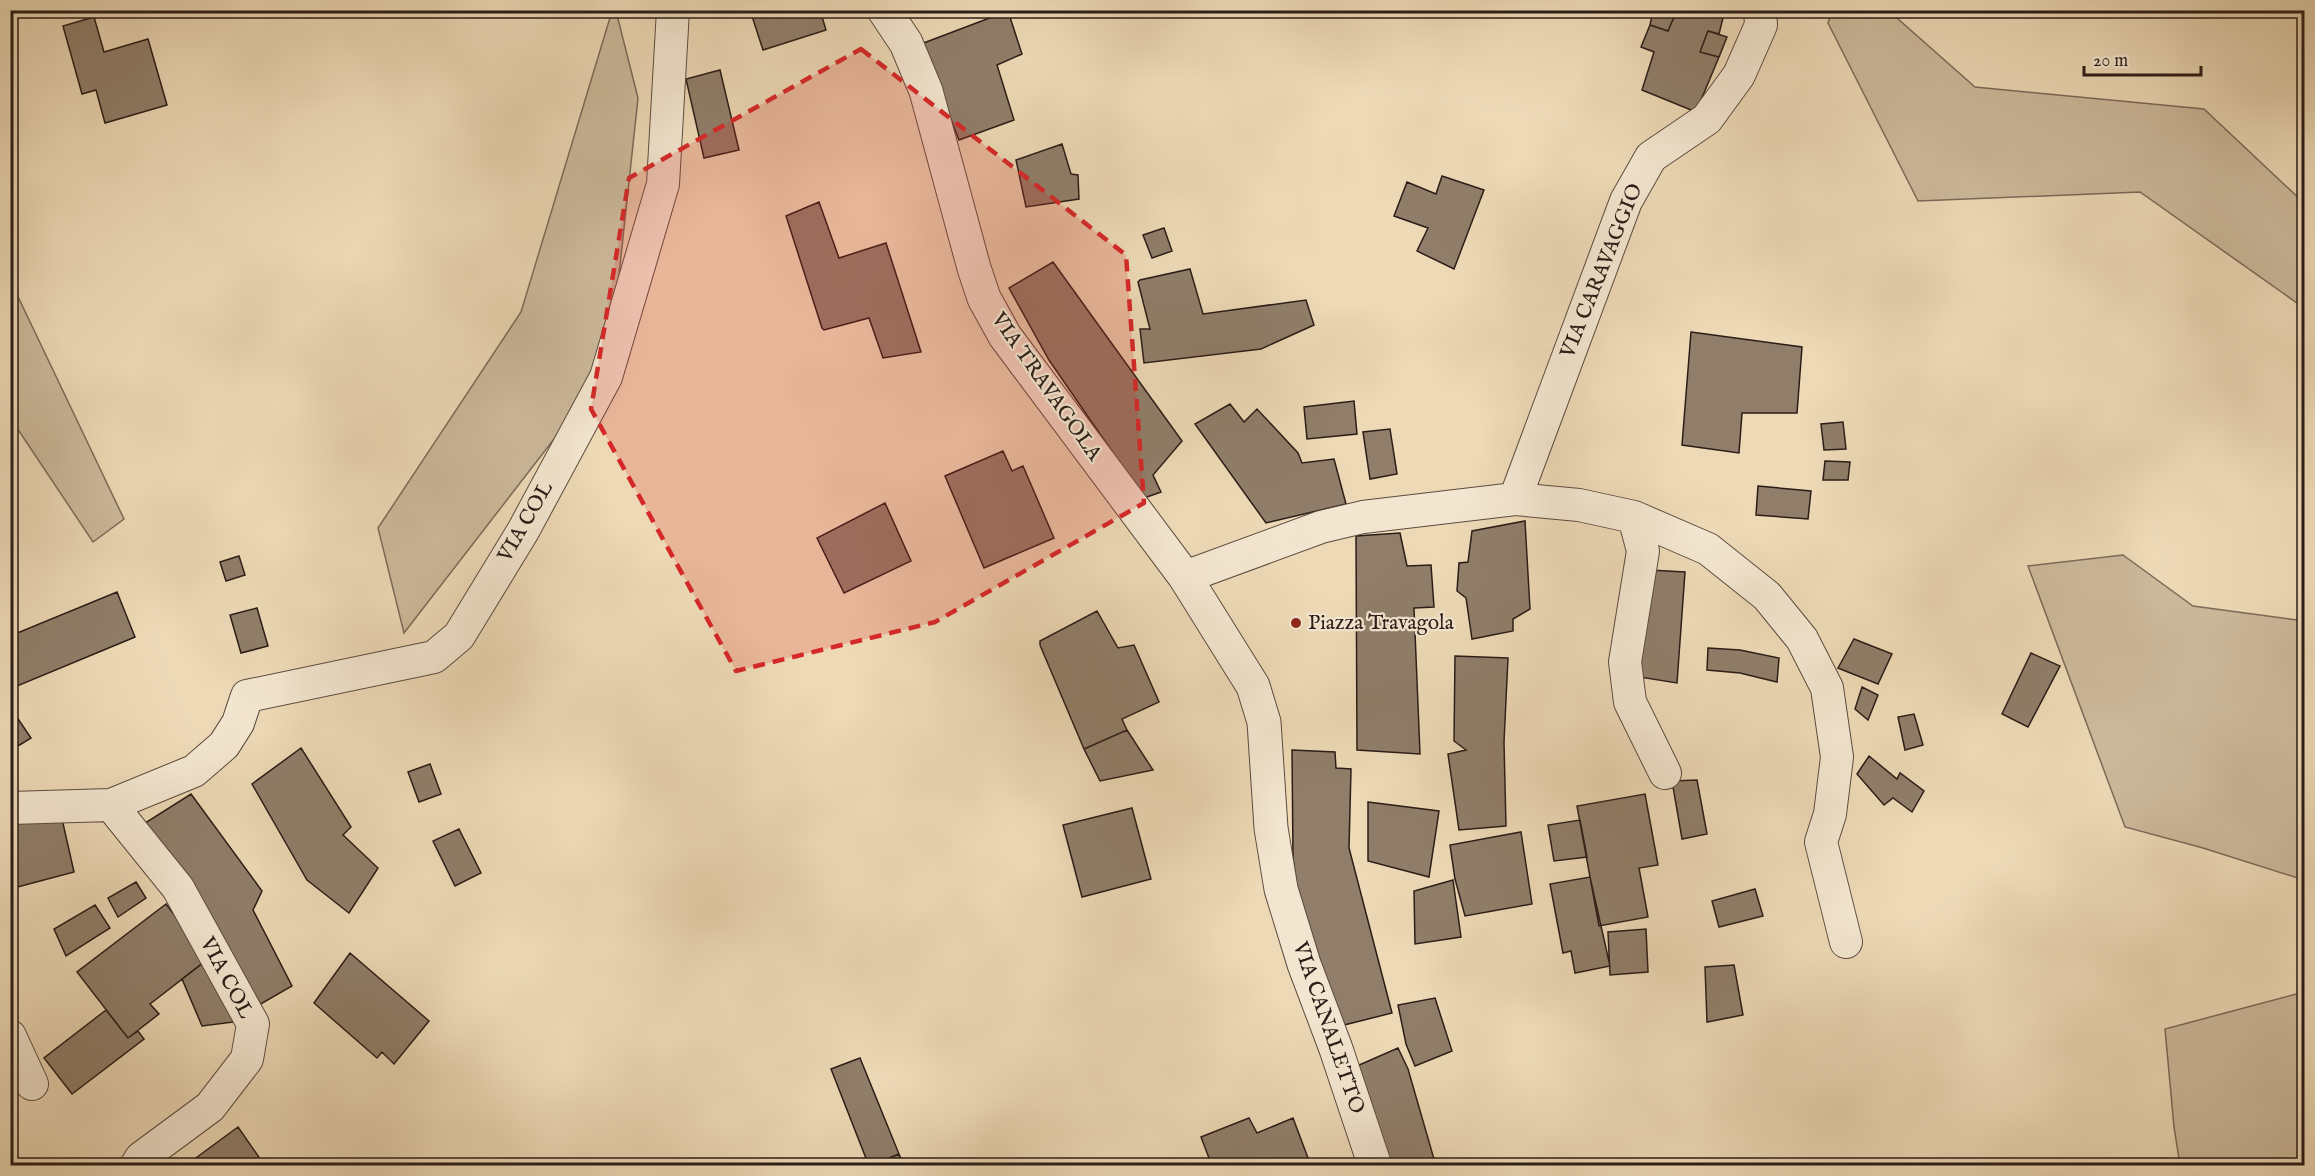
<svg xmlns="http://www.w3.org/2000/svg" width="2315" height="1176" viewBox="0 0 2315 1176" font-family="'IM FELL English',serif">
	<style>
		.green { fill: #ccb99b; stroke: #7c6a59; stroke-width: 1.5 }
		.building { fill: #907e6a; stroke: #2b1c17; stroke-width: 1.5 }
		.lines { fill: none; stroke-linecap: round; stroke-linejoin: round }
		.minor-casing { stroke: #5c4b3f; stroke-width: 34 }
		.tertiary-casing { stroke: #5c4b3f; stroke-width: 35 }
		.minor { stroke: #f3e6d0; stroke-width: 32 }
		.tertiary { stroke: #f3e6d0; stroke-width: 33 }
		.marked { fill: #d62828; fill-opacity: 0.2; stroke: #d62828; stroke-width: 4.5; stroke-dasharray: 12 8; stroke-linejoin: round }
		.poi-dot { fill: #8f2418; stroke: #f3e6d0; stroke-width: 2 }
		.labels { text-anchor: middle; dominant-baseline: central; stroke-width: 4.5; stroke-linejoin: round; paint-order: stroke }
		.street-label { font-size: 21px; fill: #2b1c17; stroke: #f3e6d0 }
		.poi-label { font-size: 21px; fill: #2b1c17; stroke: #f3e6d0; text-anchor: start }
	</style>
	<rect width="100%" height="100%" fill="#edd9b6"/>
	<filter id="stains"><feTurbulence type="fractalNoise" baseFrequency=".00333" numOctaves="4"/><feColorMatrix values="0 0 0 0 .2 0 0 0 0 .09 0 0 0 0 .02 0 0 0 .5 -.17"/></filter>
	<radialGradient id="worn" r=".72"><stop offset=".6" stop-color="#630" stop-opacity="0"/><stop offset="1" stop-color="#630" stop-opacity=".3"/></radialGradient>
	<path class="green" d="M612 11H616L638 98 609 368 404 633 378 528 521 312Z
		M1832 11H1889L1975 87 2204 109 2304 203V308L2140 192 1918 201 1828 23Z
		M11 282 124 519 93 542 11 419Z
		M2123 555 2193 606 2304 621V880L2203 848 2125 827 2028 566Z
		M2304 992V1165H2180L2174 1127 2165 1029Z"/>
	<path class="building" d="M750 10H820L826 30 763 50Z
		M1653 10H1677L1668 31 1650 25Z
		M1677 10H1725L1719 34 1708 31 1700 52 1719 57 1696 112 1642 90 1654 52 1641 47 1650 25 1668 31Z
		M1008 11 1022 54 997 65 1014 120 959 140 921 44Z
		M94 17 104 52 148 39 167 105 105 123 96 90 82 94 63 26Z
		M1708 31 1727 37 1719 57 1700 52Z
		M720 70 739 150 704 158 686 79Z
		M1062 144 1071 174 1078 175 1079 199 1026 207 1016 160Z
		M1442 176 1484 190 1454 269 1417 251 1428 228 1394 216 1407 182 1436 194Z
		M819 202 839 258 886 243 921 352 883 358 869 318 824 330 822 328 786 216Z
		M1164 228 1172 251 1152 258 1143 235Z
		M1053 262 1182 441 1153 475 1161 492 1144 498 1049 360 1009 288Z
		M1190 269 1203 314 1306 300 1314 325 1261 349 1144 363 1140 329H1150L1138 282 1140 280Z
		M1691 332 1802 347 1797 413H1742L1739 453 1682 445Z
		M1354 401 1357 434 1307 439 1304 407Z
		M1230 404 1244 422 1257 409 1298 453 1302 463 1334 459 1346 504 1266 523 1195 424Z
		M1843 422 1846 449 1824 450 1821 424Z
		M1390 429 1397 474 1370 479 1363 432Z
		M1003 451 1012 471 1023 466 1054 538 984 568 945 476Z
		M1825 461 1850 462 1848 480H1823Z
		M1758 486 1811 491 1808 519 1756 515Z
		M885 503 911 561 844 593 817 538Z
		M1525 521 1530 609 1513 619V631L1472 639 1466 598 1457 591 1459 563 1468 562 1472 531Z
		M1400 533 1407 566 1431 565 1434 607 1414 608 1420 754 1357 750 1356 536Z
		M239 556 245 575 226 581 220 562Z
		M1649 570 1685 572 1677 683 1633 676Z
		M117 592 135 637 10 689V636Z
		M257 608 268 646 241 653 230 615Z
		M1097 611 1118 648 1134 645 1159 702 1122 719 1127 730 1084 749 1040 645V641Z
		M1854 639 1892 654 1878 684 1838 668Z
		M1708 648 1740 650 1779 658 1777 682 1740 673 1707 670Z
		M2031 653 2060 666 2028 727 2002 714Z
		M1455 656 1508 658 1504 742 1506 826 1459 830 1448 754 1466 750 1454 741Z
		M1862 687 1878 695 1868 720 1855 709Z
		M10 707 31 738 10 751Z
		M1914 714 1923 745 1905 750 1898 717Z
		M1127 730 1153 770 1100 781 1084 749Z
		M301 748 351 827 343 835 378 868 349 913 307 880 252 784Z
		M1292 750 1335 752 1336 768 1351 769 1349 848 1392 1013 1336 1027 1300 912 1293 858Z
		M1869 756 1897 779 1900 773 1924 791 1912 812 1893 798 1884 805 1857 774Z
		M430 764 441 794 419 802 408 772Z
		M1697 780 1707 834 1682 839 1672 781Z
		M191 794 262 891 253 910 292 986 247 1012 142 825Z
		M1645 794 1658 865 1639 868 1648 917 1599 926 1577 806Z
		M1368 802 1439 811 1429 877 1368 861Z
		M1132 808 1151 879 1082 897 1063 825Z
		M60 810 74 872 10 889V824Z
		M1580 820 1587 857 1554 861 1548 825Z
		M459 829 481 873 455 886 433 841Z
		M1521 832 1532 904 1465 916 1455 879 1450 845Z
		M1590 877 1610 966 1575 973 1571 951 1563 953 1550 884Z
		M1453 880 1461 937 1415 944 1414 891Z
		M136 882 146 898 118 917 108 898Z
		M1755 889 1763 916 1719 927 1712 901Z
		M166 904 208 959 150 1004 159 1014 128 1038 77 972Z
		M95 905 110 928 66 956 54 929Z
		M1646 929 1648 972 1610 975 1608 932Z
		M350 953 429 1021 394 1064 382 1052 377 1058 314 1003Z
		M208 959 234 1022 202 1026 182 979Z
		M1734 965 1743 1015 1707 1022 1705 967Z
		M1435 998 1452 1051 1415 1066 1406 1044 1398 1005Z
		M106 1010 128 1038 138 1031 144 1039 72 1094 44 1058Z
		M1398 1048 1408 1069 1436 1166H1389L1357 1066Z
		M860 1058 899 1154 869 1166 831 1069Z
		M1249 1118 1257 1133 1293 1118 1311 1166H1212L1201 1137Z
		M238 1127 265 1166H185Z
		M10 1145 17 1160 10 1163Z
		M899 1154 904 1166H869Z"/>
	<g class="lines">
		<defs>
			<path id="minor" d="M1515 499 1626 201 1651 157 1707 119 1739 75 1761 25 1760 10
				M1634 517 1708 549 1767 596 1802 639 1827 688 1837 757 1830 814 1821 842 1846 942
				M1185 577 1321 527 1363 517 1515 499 1579 505 1634 517 1643 551 1625 662 1630 702 1665 773
				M111 805 178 888 253 1024 247 1059 210 1107 141 1158 136 1166
				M10 808 111 805 194 771 224 745 238 723 247 696 434 657 459 636 523 531 606 377 663 184 673 10
				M10 1036 32 1084"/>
			<path id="tertiary" d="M884 10 906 43 926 91 974 268 984 298 1005 336 1185 577 1253 686 1264 722 1271 828 1281 889 1304 964 1336 1049 1375 1166"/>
		</defs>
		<use href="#minor" class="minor-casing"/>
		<use href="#tertiary" class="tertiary-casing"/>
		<use href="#minor" class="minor"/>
		<use href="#tertiary" class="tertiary"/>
	</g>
	<path class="marked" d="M861 49 1126 255 1144 503 935 622 736 671 591 409 629 178Z"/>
	<circle class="poi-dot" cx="1296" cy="623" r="6"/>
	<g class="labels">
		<g class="street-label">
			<text transform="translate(1602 271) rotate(-68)">VIA CARAVAGGIO</text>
			<text transform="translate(1046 387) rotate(55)">VIA TRAVAGOLA</text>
			<text transform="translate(526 522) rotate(-60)">VIA COL</text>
			<text transform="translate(226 978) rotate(62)">VIA COL</text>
			<text transform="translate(1328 1028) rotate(71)">VIA CANALETTO</text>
		</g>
		<g class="poi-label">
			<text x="1308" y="623">Piazza Travagola</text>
		</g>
	</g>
	<rect width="2315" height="1176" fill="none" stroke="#edd9b6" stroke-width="36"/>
	<rect x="12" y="12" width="2291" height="1152" fill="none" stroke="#2b1c17" stroke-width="3"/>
	<rect x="18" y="18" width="2279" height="1140" fill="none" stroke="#2b1c17" stroke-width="1.5"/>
	<path d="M2084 66v9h117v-9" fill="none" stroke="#2b1c17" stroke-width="3"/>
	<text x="2093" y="66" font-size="18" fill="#2b1c17" stroke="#f3e6d0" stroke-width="4.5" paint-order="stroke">20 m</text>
	<rect width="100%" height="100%" filter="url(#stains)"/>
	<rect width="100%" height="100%" fill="url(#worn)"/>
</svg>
